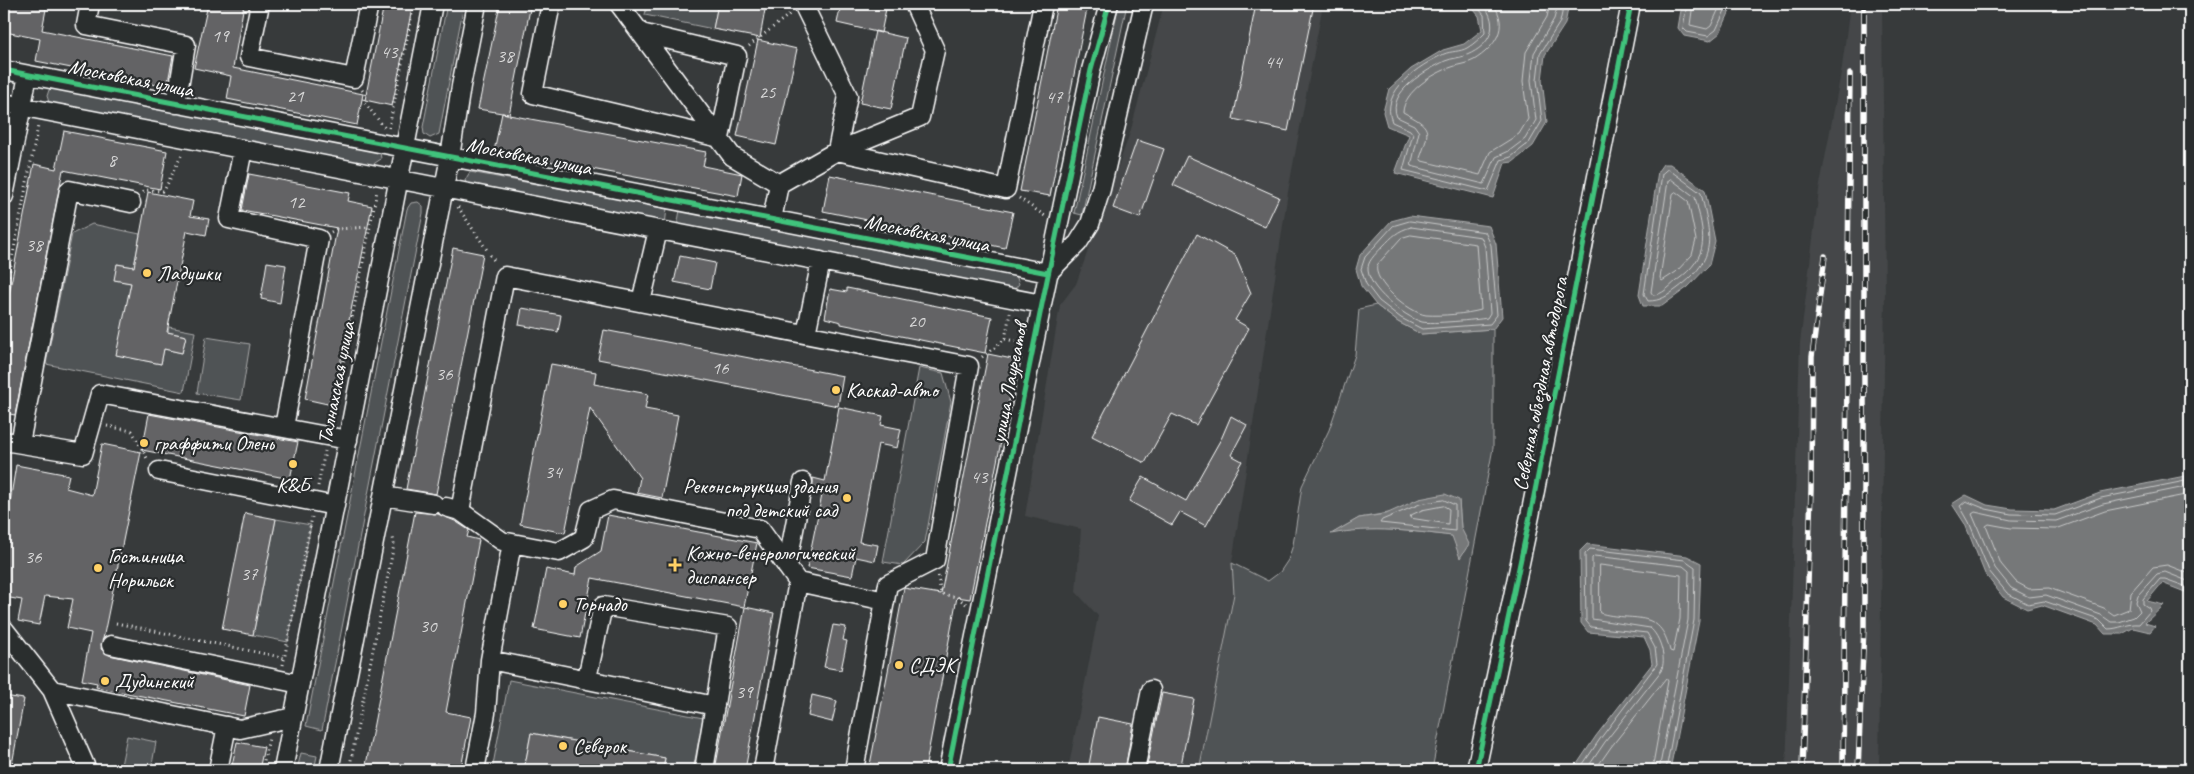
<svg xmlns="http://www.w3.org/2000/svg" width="2194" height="774" viewBox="0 0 2194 774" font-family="Caveat,sans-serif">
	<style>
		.built { fill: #444748 }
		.green { fill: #505354; stroke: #a8a9aa; fill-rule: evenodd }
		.water { fill: #767879; stroke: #adaeaf }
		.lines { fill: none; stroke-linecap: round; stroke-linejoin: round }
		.shore { stroke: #c8c9c9; stroke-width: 1 }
		.building { fill: #636465; stroke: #fff }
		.minor-casing { stroke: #fff; stroke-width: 21 }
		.path { stroke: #fff; stroke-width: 3; stroke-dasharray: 1 4; stroke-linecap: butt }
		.minor { stroke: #2a2d2e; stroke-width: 18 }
		.rail-casing { stroke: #fff; stroke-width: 5.5 }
		.rail { stroke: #2a2d2e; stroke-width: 4; stroke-dasharray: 11; stroke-linecap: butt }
		.cycleway-casing { stroke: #2a2d2e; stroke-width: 8 }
		.cycleway { stroke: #40c37c; stroke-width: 5 }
		.poi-dot { fill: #ffd166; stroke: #2a2d2e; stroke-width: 2 }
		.labels { text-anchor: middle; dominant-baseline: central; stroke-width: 4.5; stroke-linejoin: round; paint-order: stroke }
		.number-label { font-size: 19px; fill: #d8d8d8 }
		.street-label { font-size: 21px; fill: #fff; stroke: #2a2d2e }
		.poi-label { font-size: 21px; fill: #fff; stroke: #2a2d2e; text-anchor: start }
	</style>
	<rect width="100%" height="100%" fill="#373a3b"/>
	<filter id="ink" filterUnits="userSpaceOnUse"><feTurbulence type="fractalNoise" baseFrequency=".02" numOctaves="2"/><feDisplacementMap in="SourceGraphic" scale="10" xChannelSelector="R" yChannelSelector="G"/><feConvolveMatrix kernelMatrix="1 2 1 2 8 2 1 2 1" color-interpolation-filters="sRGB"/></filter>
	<g filter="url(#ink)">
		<path class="built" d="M1164 4H1323L1288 192 1232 563 1234 594 1199 770H1068L1098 616 1076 592 1081 529 1025 516 1060 305 1076 284 1130 133Z
			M1850 4H1882L1885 292 1879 770H1786L1800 343 1819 190 1842 67Z"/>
		<path class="green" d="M447 4H464L439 134 430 138 424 134 423 127Z
			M647 4H718L713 29 645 15Z
			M1119 4H1127L1082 215 1074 213Z
			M55 88 380 152 381 159 372 165 55 105 49 102 47 96 49 90Z
			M470 172 667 208 665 225 467 186 465 180Z
			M418 202 423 206V213L322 730 306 726 407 209 411 203Z
			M680 210 1016 275 1019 284 1014 290 677 227Z
			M92 224 140 234 134 267 117 264 115 280 131 283 117 355 161 364 164 349 182 353 186 336 168 332 169 327 195 332 184 392 46 364 72 234Z
			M1376 305 1398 322 1421 334 1493 329V448L1432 770H1199L1234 594 1232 563 1268 581 1280 572 1288 560 1293 545 1302 486 1329 430 1355 355 1359 309ZM1459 501 1461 528 1452 536C1413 531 1373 526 1333 533L1359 518Z
			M206 337 250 344 241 400 197 393Z
			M919 368 943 373 951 402 925 542 903 565 883 562Z
			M276 519 311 525 288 642 253 635Z
			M509 680 703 718 693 770H663L665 758 531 733 524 770H492Z
			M127 736 156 742 151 770H120Z
			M301 753 317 756 314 770H297Z"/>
		<path class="water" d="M1469 4H1569L1565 24 1545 55 1542 80 1547 122 1533 146 1513 162 1505 163 1493 198 1395 173 1409 135 1387 126 1383 112 1389 89 1411 69 1443 50 1464 44 1482 30 1479 16Z
			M1682 4H1733L1720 33 1710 41 1684 36 1678 28Z
			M1663 164H1670L1705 190 1715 241 1709 265 1688 287 1662 306H1643L1639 295 1658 171Z
			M1410 216 1489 226 1496 244 1502 317 1493 329 1421 334 1398 322 1376 305 1361 286 1356 269 1360 255 1391 221Z
			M2190 475V594L2162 583 2147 601 2164 605 2145 623 2155 626 2150 632 2133 628 2122 634H2105L2097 625 2042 605 2027 609 2003 597 1985 574 1965 524 1952 504 1966 495 1987 505 2012 509 2054 510 2100 493Z
			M1445 494 1459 500 1461 528 1469 544 1460 558 1452 536C1412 531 1372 526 1331 534L1359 518 1386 514 1419 499Z
			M1587 544 1687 556 1701 563 1699 621 1670 770H1573L1596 736 1652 664 1650 650 1644 637 1588 632 1581 623 1580 551Z"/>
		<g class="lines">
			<path class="shore" d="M1475 4 1484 15 1485 33C1480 38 1474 44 1467 48 1460 52 1451 51 1444 54 1420 65 1379 91 1392 122L1410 130 1413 134 1403 170 1488 191 1501 160 1511 157 1529 143 1542 121 1537 80 1540 54 1560 22 1564 4
				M1483 4C1500 25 1491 45 1467 55 1460 58 1452 58 1445 61 1427 70 1386 92 1397 117L1414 125 1419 132 1411 166 1484 184 1496 157 1509 151 1525 139 1536 120 1531 80 1534 53 1554 19 1558 4
				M1493 4C1510 27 1495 47 1474 60 1467 64 1459 64 1452 67 1434 73 1404 91 1403 112 1431 127 1431 128 1420 158L1422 161 1480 175 1490 152 1519 134 1528 119 1523 81 1526 52 1547 17 1550 4
				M1687 4 1683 28 1687 32 1708 36 1716 30 1728 4
				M1693 4 1690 25 1707 29 1711 26 1721 4
				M1668 169 1701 193C1711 237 1718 258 1678 288 1667 296 1661 301 1648 301L1644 294 1662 174Z
				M1671 179 1695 197C1704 235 1712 255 1676 281 1669 287 1662 295 1653 295L1651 292 1668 181Z
				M1676 192 1688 201 1696 240 1692 255 1676 272 1662 281 1660 278 1673 194Z
				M1410 221 1485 232 1491 245 1497 315 1490 324 1422 329 1401 318 1379 301 1366 284 1361 269 1365 257 1393 226Z
				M1411 227 1481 237 1485 247 1490 313 1487 318C1477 320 1431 324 1422 322 1405 317 1366 288 1368 267 1369 259 1378 252 1383 246 1393 236 1397 231 1411 227Z
				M1411 235 1476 244 1481 310C1466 314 1442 316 1426 315 1410 313 1372 282 1377 265L1401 238Z
				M2190 480 2101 498 2055 515 2011 514 1986 509 1966 501 1960 506 1969 522 1989 571 2007 593 2028 604 2044 601 2099 620 2108 629C2119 629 2128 623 2139 624L2150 611 2149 608 2143 604V599L2160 579H2165L2190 588
				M2190 486 2103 504 2056 521 2011 520 1975 512 1972 514 1995 568 2011 588 2029 597 2046 595 2101 615 2111 622H2119L2134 617 2140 611 2136 602 2138 595 2157 574 2165 572 2190 582
				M2190 494 2105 511 2056 529 2011 528 1989 524 1986 526 2001 564 2016 582 2029 589 2049 588 2104 608 2114 615 2129 609 2131 592 2153 567 2167 565 2190 574
				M1444 500 1455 505V531L1380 523 1382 520 1420 504Z
				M1444 506 1449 509 1448 524 1410 518 1411 515 1422 510Z
				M1600 565 1681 575 1680 619 1673 652 1670 651C1660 606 1633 623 1600 613Z
				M1579 770 1600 739 1657 664 1655 648 1647 633 1591 627 1586 621 1585 554 1590 549 1685 560 1695 567 1694 620 1666 770
				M1586 770 1605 742 1661 671C1667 659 1660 636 1650 628L1592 619V558L1594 556 1683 566 1689 571 1688 620 1659 770
				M1595 770 1611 747 1666 678 1668 681 1652 770"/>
		</g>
		<path class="building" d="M10 4H47L42 30 173 56 167 87 36 61 40 39 5 32Z
			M208 4H244L233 68 363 94 357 125 227 99 231 76 194 68Z
			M384 4H413L392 106 365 100Z
			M500 4H531L509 115 706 152 703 166 742 174 738 196 494 151 502 113 508 114 478 109Z
			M718 4H766L760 38 713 29Z
			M841 4H887L881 33 837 23Z
			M1057 4H1088L1050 196 1020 191Z
			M1256 4H1314L1288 131 1233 119Z
			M875 31 906 38 891 109 860 103Z
			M758 40 797 49 776 145 737 136Z
			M64 131 167 151 160 189 63 170 15 415 4 413V320L34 164 56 169Z
			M1137 140 1164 149 1140 218 1113 208Z
			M1187 156 1279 197 1265 227 1173 185Z
			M249 174 350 193 348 201 372 206 332 405 305 399 337 228 242 210Z
			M830 175 1013 212 1005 248 823 211Z
			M148 192 193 201 190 216 209 219 206 235 187 231 167 332 186 336 182 353 164 349 161 364 116 355 131 283 114 280 117 264 134 267Z
			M1197 234 1235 255 1251 293 1235 320 1249 328 1196 425 1172 414 1145 463 1092 436Z
			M453 248 483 254 436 494 406 489Z
			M680 256 715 263 710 289 674 282Z
			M267 262 286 265 280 303 261 299Z
			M847 288 992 317 985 353 841 324V322L825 318 830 289 847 292Z
			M522 308 561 315 558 332 519 325Z
			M604 330 843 376 838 406 598 359Z
			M988 354 1017 360 970 599 957 597 925 770H869L904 588 941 594Z
			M551 364 596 372 594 384 648 394 645 409 678 415 662 498 637 493 640 478 590 408 565 533 520 524Z
			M839 407 883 416 881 425 901 429 897 448 878 444 859 542 878 545 875 561 856 557 852 576 807 568 822 495 812 493 813 478 825 481Z
			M149 414 298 442 290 479 142 450Z
			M1231 416 1247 425 1231 455 1242 461 1206 526 1180 512 1172 525 1129 501 1143 477 1186 501 1222 437Z
			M102 444 141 452 101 649 109 655 250 685 244 716 96 687 97 683 82 680 91 633 67 628 73 599 45 596 39 625 18 621 22 600 4 597V501L10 502 16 465 69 475 66 488 92 495Z
			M415 512 438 514 455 521 469 530 467 537 479 540 446 712 471 717 461 768 436 763 435 770H365Z
			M245 513 276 519 253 635 222 629Z
			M608 515 757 543 744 607 592 578 580 638 534 629 546 569 575 575 576 567 601 551Z
			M745 607 774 613 745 770H715Z
			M833 625 846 627 843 640 847 641 841 670 824 667Z
			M1162 693 1194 699 1180 770H1146Z
			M812 695 837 701 832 722 808 716Z
			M4 696 24 699 11 770H4Z
			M1098 717 1133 724 1125 770H1088Z
			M531 733 665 758 663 770H524Z
			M237 742 264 747 259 770H231Z"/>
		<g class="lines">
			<defs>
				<path id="minor" d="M90 4 86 25 186 45 176 104
					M260 4 249 57 354 78 369 4
					M551 4 533 94 720 138 737 56 641 33
					M619 4 732 156 779 184 772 220
					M4 70 1048 273
					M4 103 1042 304
					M243 149 229 219 319 239 284 427
					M837 151 1006 189 1043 4
					M837 151 920 117 935 50 914 4
					M779 184 837 151 848 96 803 4
					M4 196 28 75
					M1048 273 1078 243 1090 224 1101 189 1144 4
					M641 302 658 230
					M806 334 821 261
					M4 441 83 454 100 394 348 440
					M20 443 69 190 131 203
					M159 471 335 506
					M383 496 434 504
					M446 507 460 511 502 541 559 552 584 538 591 510 613 500 760 529 798 582 885 601
					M460 511 505 276 969 366 935 560 888 584 854 770
					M787 567 803 482
					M4 629 52 690 87 770
					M111 645 300 684
					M490 660 715 706
					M587 678 603 606 728 627 704 770
					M52 690 240 729 293 717
					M218 770 227 726
					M283 770 433 4
					M329 770 450 157 461 86 477 4
					M475 770 486 713 490 660 512 543
					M763 770 798 582
					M948 770 1042 304 1091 70 1109 4
					M1135 770 1151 690
					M1476 770 1530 516 1631 4"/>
			</defs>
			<use href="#minor" class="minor-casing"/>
			<path class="path" d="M749 46 791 13
				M362 90 365 94 363 101 385 128
				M389 128 414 4
				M143 192 145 190 164 191 182 154
				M1019 198 1045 216
				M458 207 487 250
				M331 232 337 229 370 227
				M490 255 496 263
				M4 300 38 126
				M1005 339 1019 342
				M982 357 1005 339 1010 313
				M332 420 377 191
				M107 426 132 431 148 460
				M318 486 325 451
				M938 576 941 594 957 597 966 604
				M116 623 285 658
				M283 665 312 517
				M262 770 269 738
				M349 770 394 545 393 537"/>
			<use href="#minor" class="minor"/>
			<defs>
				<path id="rail" d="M1802 770 1811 490 1812 357 1825 256
					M1843 770 1850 74
					M1858 770 1864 626V4"/>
			</defs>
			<use href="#rail" class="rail-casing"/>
			<use href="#rail" class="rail"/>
			<defs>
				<path id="cycleway" d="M4 70 1048 273
					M948 770 1042 304 1091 70 1109 4
					M1476 770 1530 516 1631 4"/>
			</defs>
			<use href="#cycleway" class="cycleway-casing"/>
			<use href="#cycleway" class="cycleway"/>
		</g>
	</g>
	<g class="poi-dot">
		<circle cx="147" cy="273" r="5"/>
		<circle cx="836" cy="390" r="5"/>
		<circle cx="144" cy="443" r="5"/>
		<circle cx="293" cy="464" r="5"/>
		<circle cx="847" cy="498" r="5"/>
		<path d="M672.5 557.5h5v5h5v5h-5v5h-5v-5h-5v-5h5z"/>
		<circle cx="98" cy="568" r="5"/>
		<circle cx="563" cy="604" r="5"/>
		<circle cx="899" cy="665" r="5"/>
		<circle cx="105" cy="681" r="5"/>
		<circle cx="563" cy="746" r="5"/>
	</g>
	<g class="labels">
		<g class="number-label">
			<text x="220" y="36">19</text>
			<text x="389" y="52">43</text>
			<text x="505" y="56">38</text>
			<text x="1273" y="62">44</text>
			<text x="767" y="92">25</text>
			<text x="295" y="96">21</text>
			<text x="1054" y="97">47</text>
			<text x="112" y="160">8</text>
			<text x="296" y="202">12</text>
			<text x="34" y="245">38</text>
			<text x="916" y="321">20</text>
			<text x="720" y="368">16</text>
			<text x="444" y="374">36</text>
			<text x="553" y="472">34</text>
			<text x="979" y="477">43</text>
			<text x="33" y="557">36</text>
			<text x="249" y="574">37</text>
			<text x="428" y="626">30</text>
			<text x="744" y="692">39</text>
		</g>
		<g class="street-label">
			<text transform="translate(131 78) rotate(11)">Московская улица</text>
			<text transform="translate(529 156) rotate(11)">Московская улица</text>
			<text transform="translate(927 233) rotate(11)">Московская улица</text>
			<text transform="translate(336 383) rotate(-79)">Талнахская улица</text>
			<text transform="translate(1009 383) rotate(-79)">улица Лауреатов</text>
			<text transform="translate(1540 384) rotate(-79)">Северная объездная автодорога</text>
		</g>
		<g class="poi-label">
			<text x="157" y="273">Ладушки</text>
			<text x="846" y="390">Каскад-авто</text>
			<text x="154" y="443">граффити Олень</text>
			<text x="293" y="485" text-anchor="middle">К&amp;Б</text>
			<text x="837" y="486" text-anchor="end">Реконструкция здания<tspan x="837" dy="24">под детский сад</tspan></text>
			<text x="686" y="553">Кожно-венерологический<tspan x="686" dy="24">диспансер</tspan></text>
			<text x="108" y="556">Гостиница<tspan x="108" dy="24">Норильск</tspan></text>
			<text x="573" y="604">Торнадо</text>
			<text x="909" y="665">СДЭК</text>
			<text x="115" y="681">Дудинский</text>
			<text x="573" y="746">Северок</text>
		</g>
	</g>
	<rect width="2194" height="774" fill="none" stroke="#2a2d2e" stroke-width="20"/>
	<rect x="10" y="10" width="2174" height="754" fill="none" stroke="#fff" stroke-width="2" filter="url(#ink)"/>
</svg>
